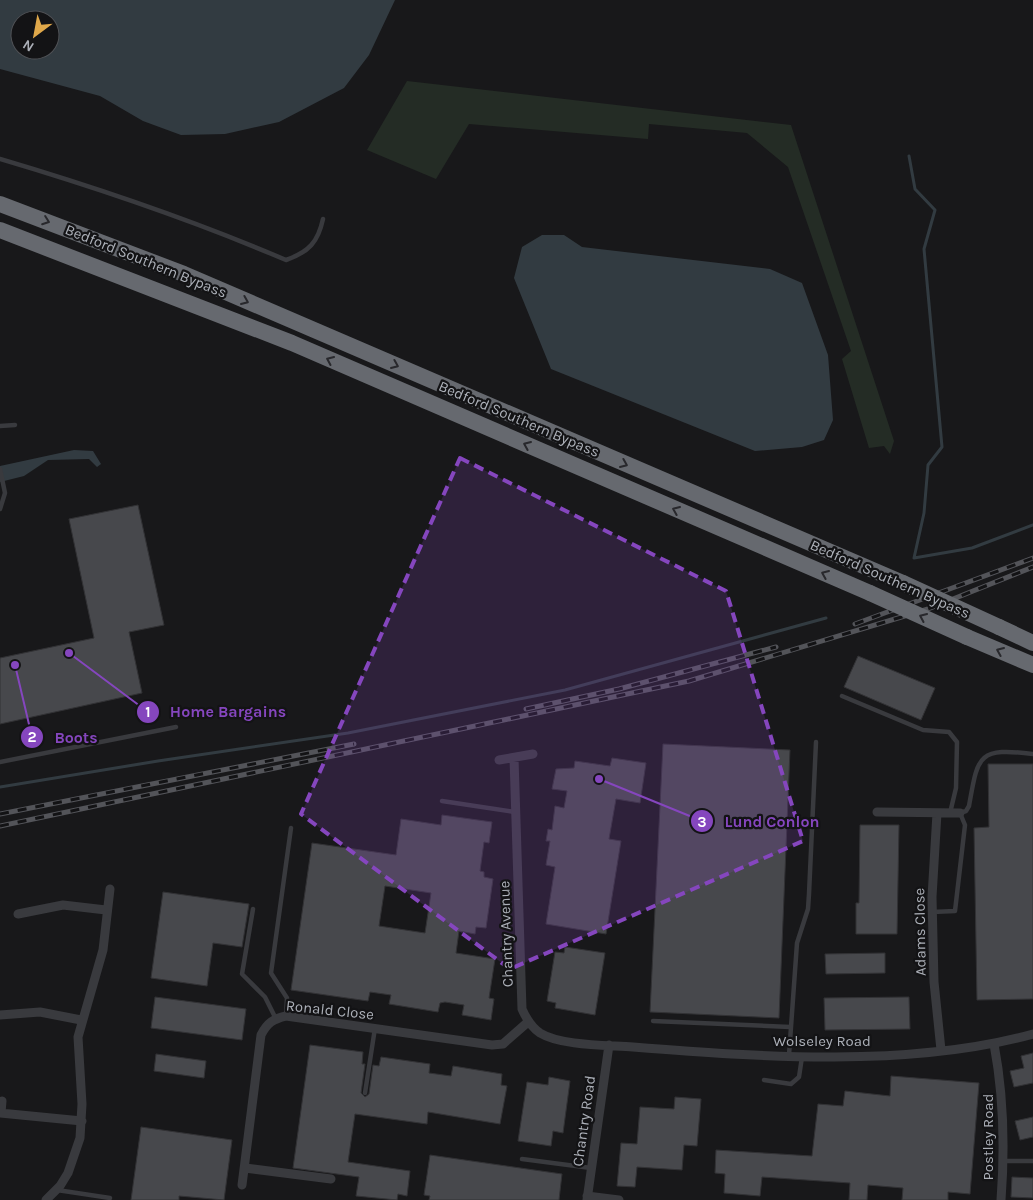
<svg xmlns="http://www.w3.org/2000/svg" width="1033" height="1200" viewBox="0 0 1033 1200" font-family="Karla,sans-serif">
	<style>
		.green { fill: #242c25 }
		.water { fill: #323b41; fill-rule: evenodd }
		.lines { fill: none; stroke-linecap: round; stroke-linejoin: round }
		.stream { stroke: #323b41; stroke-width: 3 }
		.building { fill: #47484c; stroke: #323235; fill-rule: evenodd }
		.lane { stroke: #393a3e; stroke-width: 4.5 }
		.street { stroke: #393a3e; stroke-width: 9 }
		.highway { stroke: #66696f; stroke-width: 16 }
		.rail-casing { stroke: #535459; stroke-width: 5 }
		.rail { stroke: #131315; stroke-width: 3; stroke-dasharray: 9; stroke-linecap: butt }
		.highway-bridge { stroke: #66696f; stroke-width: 16 }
		.oneway { stroke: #28282c }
		.marked { fill: #8546be; fill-opacity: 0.2; stroke: #8546be; stroke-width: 4; stroke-dasharray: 10 6; stroke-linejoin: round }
		.labels { text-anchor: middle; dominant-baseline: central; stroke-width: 4.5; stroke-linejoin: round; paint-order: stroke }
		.street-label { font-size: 15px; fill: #acb0b8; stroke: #131315 }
		.leader { fill: none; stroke: #8546be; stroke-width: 2 }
		.callout-dot { fill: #8546be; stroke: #131315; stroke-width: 2 }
		.mark-label { font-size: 15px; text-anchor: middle; font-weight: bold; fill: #fff }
		.callout-label { font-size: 16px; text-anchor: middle; font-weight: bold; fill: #8546be; stroke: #131315; stroke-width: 4.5; stroke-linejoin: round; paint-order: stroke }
	</style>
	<rect width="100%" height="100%" fill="#18181a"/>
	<path class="green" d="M407 81 791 125 894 441 890 454 884 446 869 448 842 359 851 351 788 167 747 133 649 124 648 139 469 124 436 179 367 150Z"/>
	<path class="water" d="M0 0H395L369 55 344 88 279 122 225 134 181 135 143 121 100 96 0 69ZM20 20H50V50H20Z
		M542 235H564L582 247 770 269 802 283 828 355 833 420 824 440 802 447 755 451 551 369 514 278 522 247Z
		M74 450 93 451 101 464 97 467 89 459 48 460 24 476 0 482V466Z"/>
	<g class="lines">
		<path class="stream" d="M909 156 915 189 935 210 924 249 942 447 928 465 924 513 914 558 972 548 1033 525
			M0 787 158 761 348 733 565 690 826 618"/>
	</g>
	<path class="building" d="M138 505 164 625 129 632 142 693 0 724V658L94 638 69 519Z
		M858 656 935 688 921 720 844 687Z
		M663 744 790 750 779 1018 650 1012Z
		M612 758 646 763 640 803 616 799 609 839 621 841 606 934 546 924 555 867 546 865 550 841H546L548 829 552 830 555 806 564 808 567 791 552 789 556 769 574 768 575 761 610 766Z
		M988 764H1033V999L977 1000 974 828 989 827Z
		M442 815 492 822 489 843 484 842 480 871 484 872V877L493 879 486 928 476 927 475 934 459 931 456 953 495 959 489 998 494 999 491 1020 462 1015 464 1005 445 1002 440 1003 438 1012 389 1004 391 995 370 992 368 1001 291 990 312 843 396 855 401 819 441 825ZM385 886 431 893 425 933 379 926Z
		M860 825H899L897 934H856V903H859Z
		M163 892 249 904 242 947 213 943 207 986 151 978Z
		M565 947 605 953 595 1015 555 1008 556 1003 547 1001 555 952 564 953Z
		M885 953V973L826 974 825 954Z
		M155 997 246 1009 242 1040 151 1028Z
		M909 997 910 1029 825 1030 824 998Z
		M310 1045 363 1052 362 1064H365L361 1093 365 1097 369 1094 373 1065 379 1066 381 1057 430 1064 429 1073 451 1076 453 1066 502 1074 501 1085 507 1086 500 1124 428 1112 427 1124 355 1114 348 1162 410 1171 407 1196 398 1194 397 1200 356 1196 359 1177 293 1168Z
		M1033 1053V1083L1014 1087 1010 1071 1024 1068 1021 1056Z
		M156 1054 206 1061 204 1078 154 1071Z
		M891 1076 979 1083 970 1194 948 1192V1200H902L903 1188 868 1185 867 1200H849L850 1183 762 1177 760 1196 724 1193 725 1174 715 1173 716 1150 812 1156 818 1104 843 1106 845 1091 890 1096Z
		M549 1077 570 1081 563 1133 553 1131 551 1146 518 1141 527 1082 548 1085Z
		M675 1097 701 1099 697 1146 684 1145 682 1170 637 1167 635 1187 617 1186 621 1143 637 1144 640 1107 674 1109Z
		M1033 1117V1137L1020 1140 1015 1121Z
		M141 1127 232 1140 224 1200 179 1196V1200H131Z
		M430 1155 562 1174 559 1200H429L430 1196 424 1195Z
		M1012 1177 1033 1178V1198L1011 1197Z"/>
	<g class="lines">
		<path class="lane" d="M0 159C98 188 192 220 286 260 309 252 318 242 323 219
			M0 426 15 425
			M0 469 5 493 0 509
			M842 696 923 730 949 732 957 742 956 788 950 813
			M0 762 176 727
			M442 801 515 812
			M253 909 242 974 265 997 276 1019
			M932 912 955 911 965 825 960 813 966 811 969 806C978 756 977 747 1033 754
			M286 1016 287 998 271 973 291 828
			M653 1021 790 1027
			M789 1055 797 943 808 909 809 894 816 742
			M764 1080 791 1084 799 1077 802 1057
			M365 1093 375 1028
			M522 1159 591 1168
			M1003 1161H1033
			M57 1190 110 1198"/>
		<path class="street" d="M514 758 522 1009C526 1018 531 1027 540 1033 561 1046 608 1045 633 1047 760 1057 910 1068 1033 1034
			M499 760 533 754
			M877 812 960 813
			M937 813 932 897 934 982 941 1050
			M18 914 63 905 106 910
			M0 1015 40 1012 81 1020
			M994 1044C1004 1097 1005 1147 1001 1200
			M0 1113 82 1121
			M1 1113 2 1101
			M245 1168 331 1179
			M242 1185 261 1035C267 1023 273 1019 286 1016L492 1045 503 1044 528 1022
			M587 1196 619 1200
			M46 1200 60 1186 68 1173 80 1138 82 1104 78 1037 103 950 110 889
			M587 1200 609 1045"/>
		<path class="highway" d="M0 204 184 274 903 583
			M0 230 292 343 870 593
			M999 627 1033 643
			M967 637 1033 665"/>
		<defs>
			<path id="rail" d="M855 624 1033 558
				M526 709 619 689 776 647
				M0 814 354 744
				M0 826 689 681 928 609 1033 567"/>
		</defs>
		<use href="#rail" class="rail-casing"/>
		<use href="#rail" class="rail"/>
		<path class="highway-bridge" d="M903 583 999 627
			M870 593 967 637"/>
	</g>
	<defs><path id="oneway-chevron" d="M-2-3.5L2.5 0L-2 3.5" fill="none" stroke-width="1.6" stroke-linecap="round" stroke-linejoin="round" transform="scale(1.25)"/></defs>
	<g class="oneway">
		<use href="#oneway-chevron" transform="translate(46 221) rotate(20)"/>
		<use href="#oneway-chevron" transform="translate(245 301) rotate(23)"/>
		<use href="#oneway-chevron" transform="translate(330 360) rotate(-156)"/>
		<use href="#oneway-chevron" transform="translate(395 365) rotate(23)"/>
		<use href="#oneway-chevron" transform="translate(527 445) rotate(-157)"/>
		<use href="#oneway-chevron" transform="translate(624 464) rotate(23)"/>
		<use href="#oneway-chevron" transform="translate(676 510) rotate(-157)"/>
		<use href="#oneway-chevron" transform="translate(825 574) rotate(-157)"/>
		<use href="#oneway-chevron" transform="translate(923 617) rotate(-156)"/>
		<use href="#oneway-chevron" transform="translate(1000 651) rotate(-157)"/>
	</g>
	<path class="marked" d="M460 458 726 591 803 841 510 969 301 814Z"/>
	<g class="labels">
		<g class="street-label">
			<text transform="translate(146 261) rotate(22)">Bedford Southern Bypass</text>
			<text transform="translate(519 419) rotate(23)">Bedford Southern Bypass</text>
			<text transform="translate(890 579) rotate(24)">Bedford Southern Bypass</text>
			<text transform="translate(920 932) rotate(-91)">Adams Close</text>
			<text transform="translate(506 934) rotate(-92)">Chantry Avenue</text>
			<text transform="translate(330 1010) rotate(6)">Ronald Close</text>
			<text x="822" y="1041">Wolseley Road</text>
			<text transform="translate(584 1121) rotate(-82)">Chantry Road</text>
			<text transform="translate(988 1137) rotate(-90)">Postley Road</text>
		</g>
	</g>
	<path class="leader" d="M69 653L148 712M15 665L32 737M599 779L702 821"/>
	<g class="callout-dot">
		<circle cx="69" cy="653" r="5"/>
		<circle cx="15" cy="665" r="5"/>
		<circle cx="599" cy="779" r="5"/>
		<circle cx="148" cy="712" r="12"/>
		<circle cx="32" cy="737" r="12"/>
		<circle cx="702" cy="821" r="12"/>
	</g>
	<g class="mark-label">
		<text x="148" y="717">1</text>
		<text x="32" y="742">2</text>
		<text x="702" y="827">3</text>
	</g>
	<g class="callout-label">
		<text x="228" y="717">Home Bargains</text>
		<text x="76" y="743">Boots</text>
		<text x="772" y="827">Lund Conlon</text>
	</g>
	<g transform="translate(35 35) rotate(212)"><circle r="24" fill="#131315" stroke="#505256"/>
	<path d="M0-4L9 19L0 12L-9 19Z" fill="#e0a84a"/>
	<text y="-8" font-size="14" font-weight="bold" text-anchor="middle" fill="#acb0b8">N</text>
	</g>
</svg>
